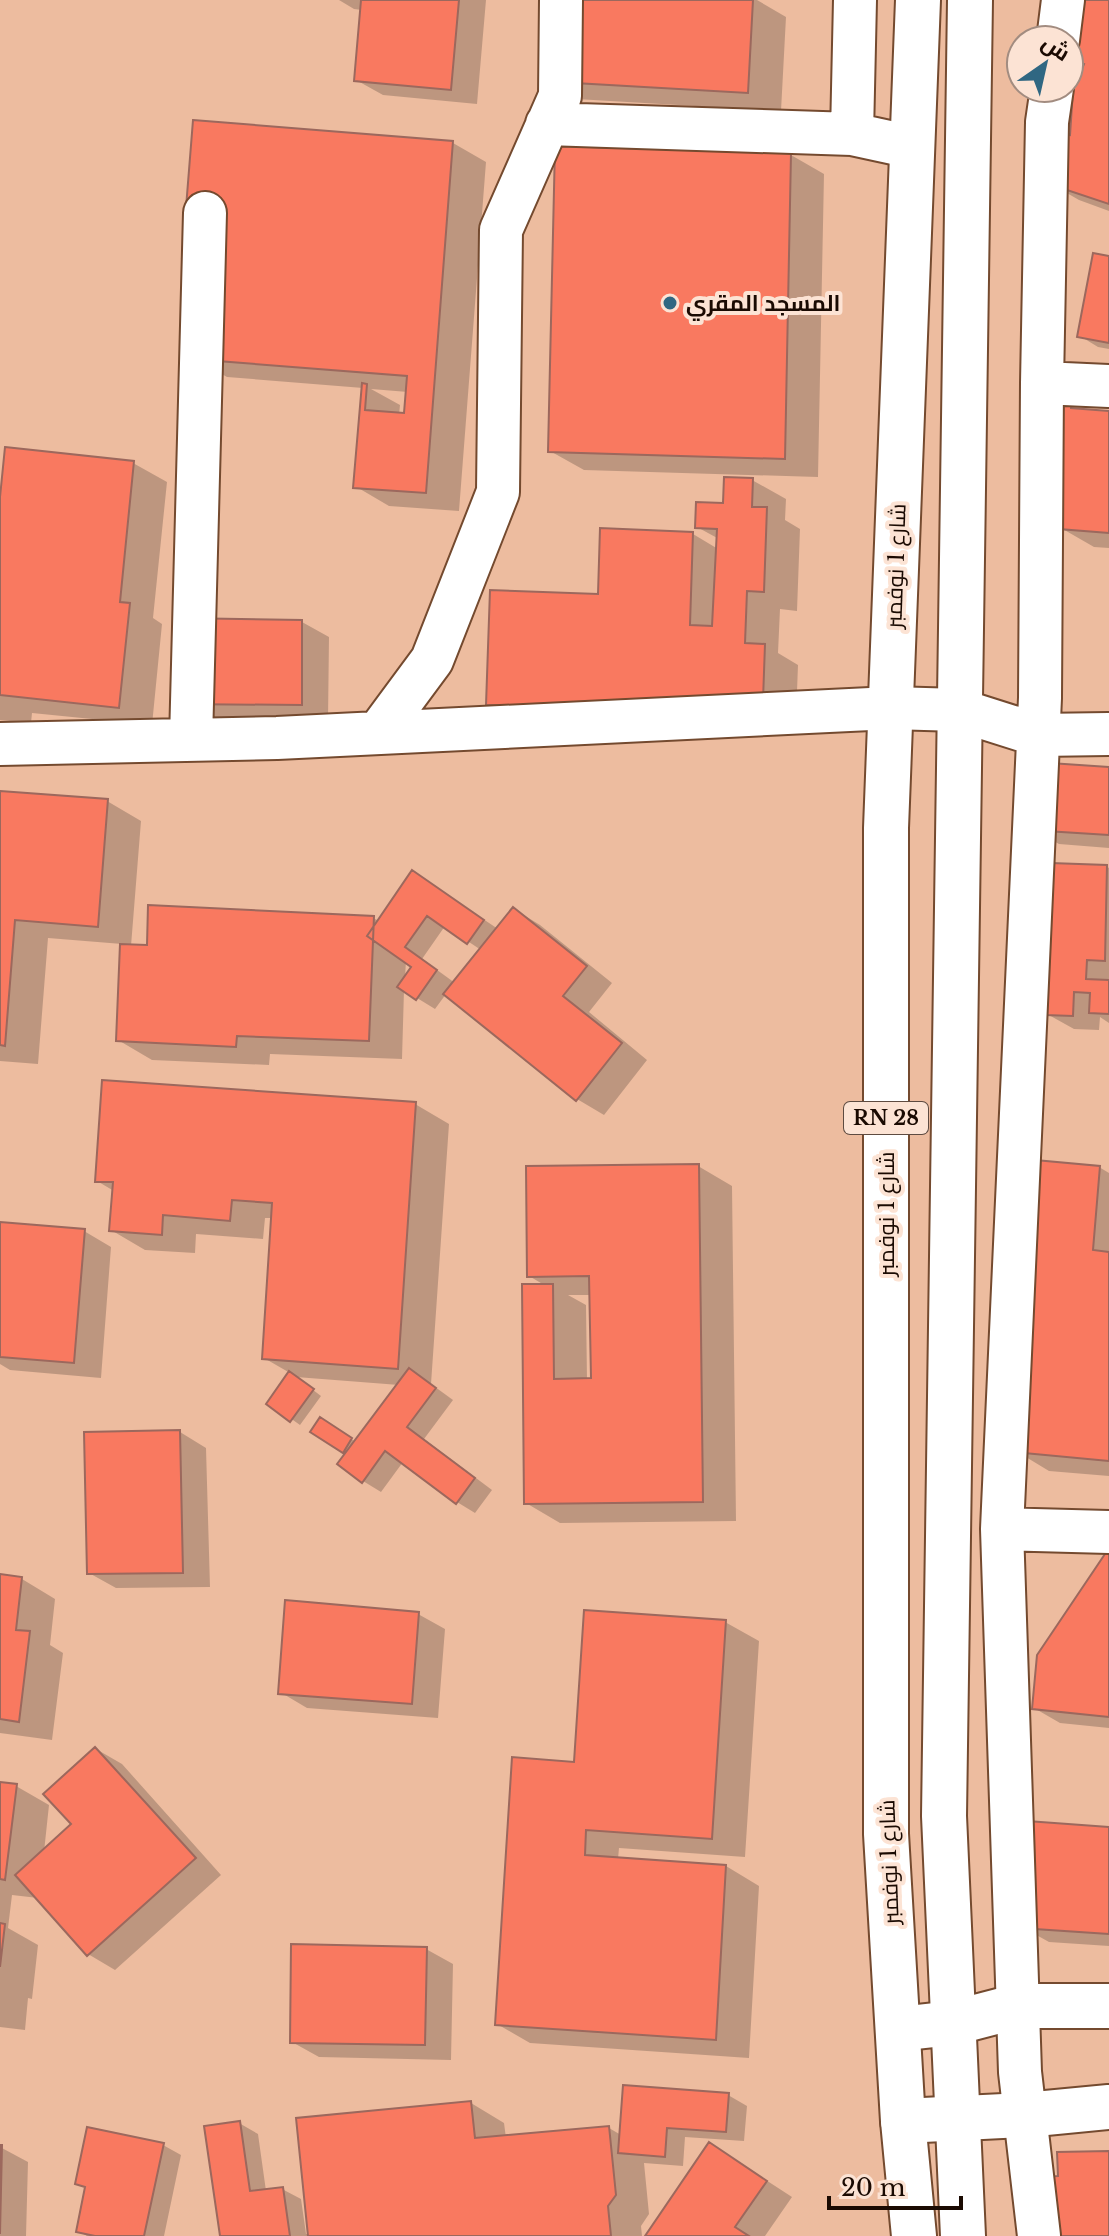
<svg xmlns="http://www.w3.org/2000/svg" width="1109" height="2236" viewBox="0 0 1109 2236" font-family="'Libre Baskerville',Cairo,serif">
	<style>
		.shadow { fill: #0003; fill-rule: evenodd }
		.building { fill: #f97960; stroke: #9c685d; stroke-width: 2 }
		.lines { fill: none; stroke-linecap: round; stroke-linejoin: round }
		.minor-casing { stroke: #744a2f; stroke-width: 46 }
		.tertiary-casing { stroke: #744a2f; stroke-width: 48 }
		.primary-casing { stroke: #744a2f; stroke-width: 48 }
		.minor { stroke: #fff; stroke-width: 42 }
		.tertiary { stroke: #fff; stroke-width: 44 }
		.primary { stroke: #fff; stroke-width: 44 }
		.poi-dot { fill: #306782; stroke: #fce3d4; stroke-width: 3 }
		.labels { text-anchor: middle; dominant-baseline: central; stroke-width: 8; stroke-linejoin: round; paint-order: stroke }
		.shield { fill: #fce3d4; stroke: #5e4b41; stroke-width: 2 }
		.shield-label { font-size: 20px; font-weight: bold; fill: #1a0a02 }
		.poi-label { font-size: 22px; font-weight: bold; fill: #1a0a02; stroke: #fce3d4; text-anchor: start }
		.street-label { font-size: 22px; fill: #1a0a02; stroke: #fce3d4 }
	</style>
	<rect width="100%" height="100%" fill="#edbc9f"/>
	<path class="shadow" d="M339 0H486L477 104 383 95 356 80 362 10 354 9Z
		M547 0H757L786 17 781 111 576 99Z
		M1109 0V211L1079 200 1046 181 1072 137 1084 68 1069 60V40Z
		M453 143 486 162 459 511 389 506 355 486 363 388 227 377 194 358ZM371 389 408 392 406 416 399 415 400 405Z
		M791 155 824 174 818 477 584 470 550 451Z
		M1109 258V349L1098 347 1080 336Z
		M1071 406 1078 410 1109 413V548L1094 547 1061 528 1031 475Z
		M133 463 167 482 153 618 162 624 152 725 32 713 31 723 0 720V518Z
		M752 480 786 499 785 520 800 529 797 611 780 609 778 653 798 665 796 718 522 724 488 704 600 596 693 534 718 549 719 539 697 527 725 505Z
		M302 622 329 637 328 720 207 718 180 703Z
		M1109 769V848L1059 844 1032 829Z
		M0 793 107 801 141 821 131 946 149 947 373 918 379 921 413 872 498 929 514 909 540 925 612 983 589 1012 647 1060 604 1115 577 1099 446 994 435 1009 404 990 402 1059 270 1054 269 1065 152 1060 118 1040 122 944 48 938 38 1064 0 1061ZM445 926 481 950 455 983 422 959ZM406 960 414 966 405 979Z
		M1106 866 1109 868V1023L1100 1017 1099 1030 1074 1029 1047 1014Z
		M415 1104 449 1124 431 1384 453 1400 424 1439 492 1490 475 1513 457 1502 403 1462 381 1492 363 1481 347 1453 313 1431 320 1420 356 1442 399 1385 296 1377 321 1396 300 1425 269 1403 290 1373 264 1358 273 1218H265L263 1239 196 1234 195 1253 145 1250 111 1230 114 1191 97 1181Z
		M698 1166 732 1186 736 1521 560 1523 526 1503 546 1286 529 1276ZM568 1295H591L593 1380H587L586 1305Z
		M1099 1167 1109 1173V1476L1049 1471 1016 1451Z
		M0 1224 84 1231 111 1247 101 1378 10 1370 0 1364Z
		M180 1432 206 1448 210 1587 116 1588 89 1573Z
		M1109 1552V1728L1060 1723 1034 1708Z
		M0 1576 22 1579 55 1599 50 1645 63 1653 52 1740 0 1733Z
		M418 1614 445 1629 438 1718 307 1708 280 1692Z
		M725 1622 759 1641 745 1857 619 1848 618 1859 726 1866 759 1886 749 2058 530 2043 497 2024 576 1764Z
		M96 1749 122 1764 221 1875 115 1970 88 1954 38 1898 12 1895 8 1928 38 1945 32 1999 28 1998 25 2030 0 2027V1784L16 1786 49 1805 44 1852 74 1824Z
		M1109 1829V1946L1049 1942 1022 1927Z
		M426 1949 453 1964 451 2060 319 2057 292 2042Z
		M728 2095 747 2106 744 2141 685 2137 683 2166 644 2163 649 2214 641 2226 642 2236H222L239 2123 258 2134 266 2191 282 2189 301 2199 306 2234H309L471 2103 504 2123 506 2138 609 2128 621 2135Z
		M710 2144 792 2197 765 2236H648Z
		M163 2145 181 2155 164 2236H87L78 2231 87 2189 77 2183Z
		M0 2147 28 2162 26 2236H0Z"/>
	<path class="building" d="M361 0H459L451 90 354 81Z
		M545 0H753L748 93 540 81Z
		M1054 0H1109V204L1043 182 1056 133 1070 135 1073 90 1084 64 1069 58V40Z
		M193 120 453 141 426 493 353 488 362 383 367 384 365 410 404 413 407 376 192 359 224 261 182 258Z
		M555 146 791 153 785 459 548 452Z
		M1093 253 1109 256V343L1077 337Z
		M1035 401 1071 404V408L1109 411V533L1059 529 1063 479 1029 476Z
		M5 447 134 461 120 602 130 603 119 708 0 695V497Z
		M724 477 753 478 752 507H767L764 592 747 591 745 643 765 644 763 700 680 714 486 705 490 590 598 594 600 528 693 532 690 625 712 626 717 529 695 528 696 502 723 503Z
		M179 618 302 620V705L178 704Z
		M1035 762 1109 767V835L1030 830Z
		M0 791 108 799 98 927 15 920 5 1046 0 1045Z
		M1022 862 1107 865 1105 961 1087 960 1086 979 1109 980V1014L1089 1013 1090 993 1074 992 1073 1016 1045 1015Z
		M412 870 484 920 467 944 427 916 405 947 437 970 416 1000 397 987 411 967 367 936Z
		M148 905 374 916 369 1041 237 1036 236 1047 116 1041 120 944 147 945Z
		M513 907 587 966 563 996 622 1043 576 1101 443 994Z
		M102 1080 416 1102 398 1369 262 1359 272 1203 232 1200 230 1221 163 1215 162 1235 109 1231 113 1182H95Z
		M1013 1158 1100 1166 1093 1250 1109 1252V1461L1014 1452Z
		M699 1164 703 1502 524 1504 522 1284H553L554 1379 591 1378 589 1276 527 1277 526 1166Z
		M0 1222 85 1229 74 1363 0 1357Z
		M409 1368 436 1388 407 1427 475 1478 456 1504 385 1451 362 1483 337 1464Z
		M289 1371 314 1389 290 1422 266 1404Z
		M320 1417 352 1438 343 1453 310 1432Z
		M180 1430 183 1573 87 1574 84 1432Z
		M1109 1548V1717L1032 1709 1037 1655Z
		M0 1574 22 1577 16 1630 30 1631 19 1722 0 1719Z
		M285 1600 419 1612 412 1704 278 1694Z
		M584 1610 726 1620 712 1839 586 1830 585 1855 726 1865 716 2040 495 2025 512 1757 574 1762Z
		M95 1747 196 1858 87 1956 15 1875 71 1824 43 1794Z
		M0 1782 17 1784 5 1880 0 1879Z
		M1027 1821 1109 1827V1934L1020 1928Z
		M0 1923 5 1924 0 1967Z
		M291 1944 427 1947 425 2045 290 2043Z
		M623 2085 729 2093 726 2132 667 2128 665 2157 618 2153Z
		M471 2101 475 2138 609 2126 616 2195 608 2206 611 2236H308L296 2118Z
		M240 2121 250 2191 283 2187 290 2236H220L204 2126Z
		M87 2127 164 2143 144 2236H95L76 2232 85 2187 75 2184Z
		M709 2142 767 2181 735 2227 749 2236H645Z
		M0 2145H2L0 2234Z
		M1109 2151V2236H1030L1027 2177 1058 2176 1057 2152Z"/>
	<g class="lines">
		<defs>
			<path id="minor" d="M1058 40 1063 0
				M547 124 852 134 912 147
				M852 134 855 0
				M1042 383 1109 386
				M378 733 432 660 498 492 501 230 560 96 561 0
				M191 740 205 213
				M0 744 277 738 891 708 959 710 1038 735 1109 734
				M1002 1529 1109 1532
				M1039 2236 1020 2072 1002 1529 1040 698 1042 383 1047 122 1052 88"/>
			<path id="tertiary" d="M898 2029 953 2023 1018 2006H1109
				M903 2121 1025 2115 1109 2107"/>
			<path id="primary" d="M914 2236 903 2121 886 1834V828L918 0
				M963 2236 944 1816 970 0"/>
		</defs>
		<use href="#minor" class="minor-casing"/>
		<use href="#tertiary" class="tertiary-casing"/>
		<use href="#primary" class="primary-casing"/>
		<use href="#minor" class="minor"/>
		<use href="#tertiary" class="tertiary"/>
		<use href="#primary" class="primary"/>
	</g>
	<circle class="poi-dot" cx="670" cy="303" r="8"/>
	<g class="labels">
		<rect class="shield" x="844" y="1102" width="84" height="32" rx="6"/>
		<g class="shield-label">
			<text x="886" y="1118">RN 28</text>
		</g>
		<g class="poi-label">
			<text x="686" y="303">المسجد المقري</text>
		</g>
		<g class="street-label">
			<text transform="translate(896 566) rotate(-88)">شارع 1 نوفمبر</text>
			<text transform="translate(886 1214) rotate(-90)">شارع 1 نوفمبر</text>
			<text transform="translate(889 1862) rotate(-92)">شارع 1 نوفمبر</text>
		</g>
	</g>
	<g transform="translate(1045 64) rotate(34)"><circle r="38" fill="#fce3d4" stroke="#a28c80" stroke-width="2"/>
	<path d="M0-6L14 30L0 20L-14 30Z" fill="#306782"/>
	<text y="-12" font-size="22" font-weight="bold" text-anchor="middle" fill="#1a0a02">ش</text>
	</g>
	<path d="M829 2196v12h132v-12" fill="none" stroke="#1a0a02" stroke-width="4"/>
	<text x="841" y="2196" font-size="24" fill="#1a0a02" stroke="#fce3d4" stroke-width="6" paint-order="stroke">20 m</text>
</svg>
